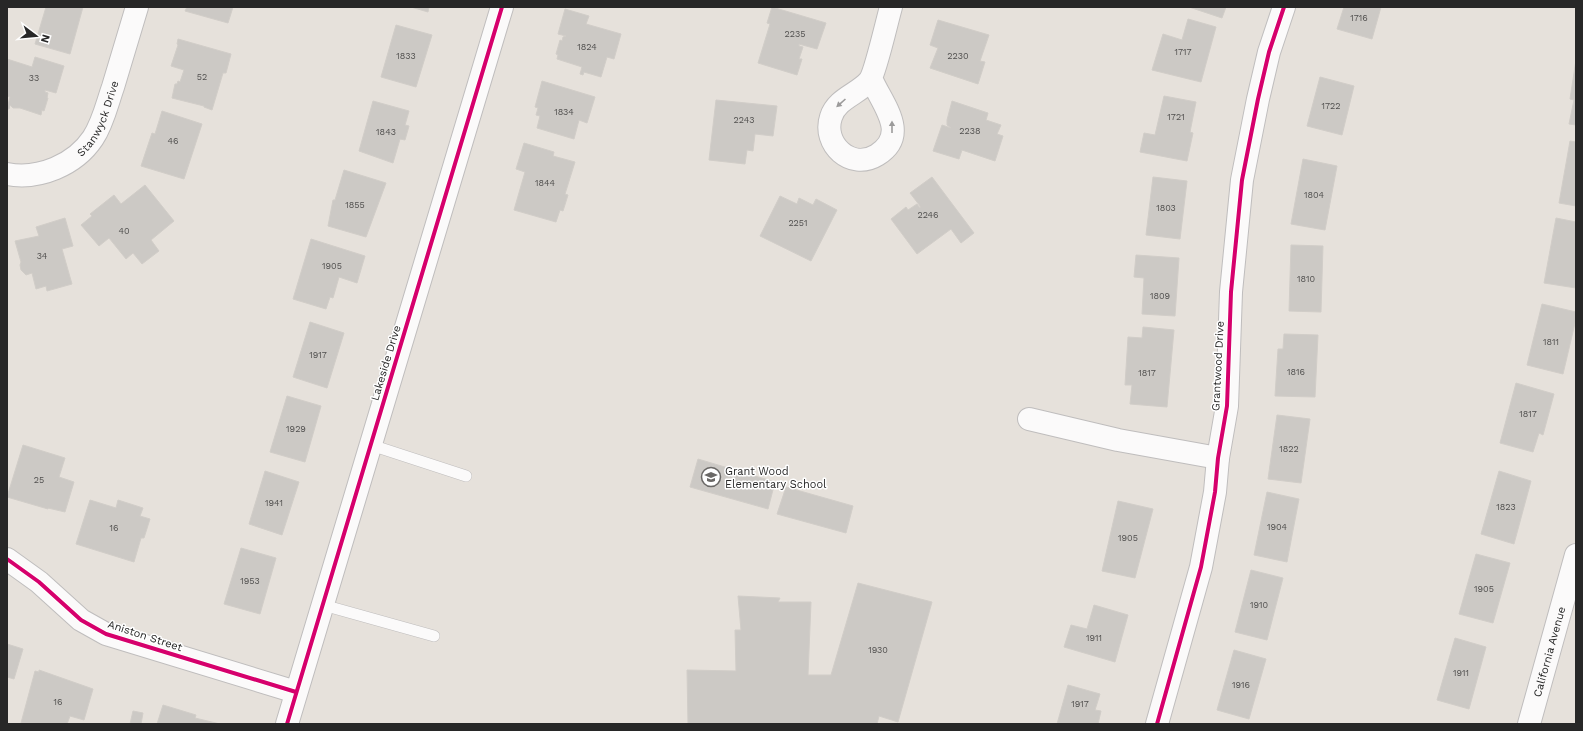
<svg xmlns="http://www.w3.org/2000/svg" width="1583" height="731" viewBox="0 0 1583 731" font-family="'Work Sans',sans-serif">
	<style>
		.building { fill: #ccc9c5; stroke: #d1cdc8 }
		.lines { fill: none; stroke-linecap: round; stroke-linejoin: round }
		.lane-casing { stroke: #bfbdbd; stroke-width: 12 }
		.street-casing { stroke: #bfbdbd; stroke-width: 24 }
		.secondary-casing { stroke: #bfbdbd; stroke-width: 24 }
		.lane { stroke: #fbfafa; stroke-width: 11 }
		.street { stroke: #fbfafa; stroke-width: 22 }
		.secondary { stroke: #fbfafa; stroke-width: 22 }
		.cycleway-casing { stroke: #fff; stroke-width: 6 }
		.cycleway { stroke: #d6006c; stroke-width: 4 }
		.oneway { fill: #9c9b9b }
		.labels { text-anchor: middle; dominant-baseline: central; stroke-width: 3; stroke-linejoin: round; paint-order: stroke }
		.number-label { font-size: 9px; fill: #51504f }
		.street-label { font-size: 11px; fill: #272727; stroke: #fff }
		.poi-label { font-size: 11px; fill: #272727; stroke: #fff; text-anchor: start }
	</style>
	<rect width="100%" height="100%" fill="#e6e1db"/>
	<path class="building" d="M46 7H83L70 54 35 44Z
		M187 7H233L228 23 185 11Z
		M411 7H429L428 12Z
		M772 7 826 23 817 49 799 44V46L803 47 799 59H802L797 75 758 63 770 24 767 23Z
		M1189 7H1226L1222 18Z
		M1344 7H1381L1372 39 1337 29Z
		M565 9 589 16 586 24 621 34 614 59 607 57 601 77 584 72 583 75 580 74 582 67 557 59 558 55 556 54 560 40 562 41 563 37 566 36 558 34Z
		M1188 19 1216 27 1201 82 1152 70 1163 34 1182 40Z
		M938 20 989 35 980 61 985 62 978 84 930 68 938 48 930 45Z
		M396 25 432 35 416 87 381 77Z
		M178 39 231 54 226 73H223L212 110 204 107V106L172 98 175 84H177L178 81 180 82 184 70 171 66 178 45 177 44Z
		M35 57 64 66 56 93 45 90V92L48 93 47 98H48L44 111 42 110 41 115 20 108H13L10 105 9 109H7L10 97 7 96V59L32 67Z
		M1576 60V125L1569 124 1574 100 1570 99Z
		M1320 77 1354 86 1342 135 1307 126Z
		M542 81 595 97 587 123 579 120 574 139 537 128 540 116 536 115 538 108 535 107Z
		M1164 96 1196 102 1190 132 1193 133 1187 161 1140 152 1144 133 1155 135Z
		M716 100 777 106 773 136 755 134 753 151 747 150 745 164 709 160Z
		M373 101 409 111 405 125 409 126 405 140 400 139 393 163 359 151Z
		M952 101 988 113 986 120 1001 125 997 134 1003 136 995 161 962 150 959 159 933 151 942 125 951 128 947 125V120Z
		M162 111 202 124 184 179 141 166 152 133 155 134Z
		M1570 141 1576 142V206L1559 203Z
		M524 143 554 152 553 156 575 162 565 194 568 195 563 211 560 210 556 222 514 210 525 172 516 169Z
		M1303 159 1337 166 1325 230 1291 224Z
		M344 170 386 183 366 237 328 226 333 200H335Z
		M932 177 974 233 961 243 951 229 917 254 891 219 906 207 908 210 917 204 920 208V206L910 193Z
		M1153 177 1187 181 1180 239 1146 235Z
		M145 185 174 221 151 240 159 251 142 264 133 253 126 259 109 238 99 246 81 225 92 216 90 214 114 195 121 204Z
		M780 196 797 204 799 198 813 205 816 199 837 210 811 261 760 236Z
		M65 218 73 246 62 249 72 284 47 291 46 286 36 289 32 273 26 275 21 270 20 265 21 262 15 241 39 236 36 227Z
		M1556 218 1576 222V288L1544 283Z
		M311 239 365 256 357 283 339 277 333 298 330 297 326 309 293 299Z
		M1291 245 1323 246 1321 312 1289 311Z
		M1136 255 1179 258 1175 316 1142 314 1144 278 1134 277Z
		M1542 304 1576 312V319L1563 374 1527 365Z
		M310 322 344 333 327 388 293 377Z
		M1143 327 1174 330 1167 407 1130 404 1132 385H1125L1128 337 1142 338Z
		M1284 334 1318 335 1315 397 1275 396 1278 349H1283Z
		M1516 383 1554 394 1543 435 1539 433 1533 452 1500 443Z
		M287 396 321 406 305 462 270 452Z
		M1277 415 1310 419 1301 483 1268 479Z
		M23 445 65 458 59 477 74 482 65 512 48 508V509L7 497Z
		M698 459 775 482 768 509 690 487Z
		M265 471 299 482 282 535 249 524Z
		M1499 471 1531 481 1514 544 1481 534Z
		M786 487 853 506 846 533 777 514Z
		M1267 492 1299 499 1287 562 1254 555Z
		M90 500 116 508 118 500 143 508 140 516 150 519 144 538H141L134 562 76 544Z
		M1118 501 1153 509 1135 578 1102 571Z
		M241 548 276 558 260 614 224 604Z
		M1476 554 1510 563 1493 623 1459 614Z
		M1251 570 1283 578 1267 640 1235 632Z
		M858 583 932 602 898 722 879 716 877 724H688L687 670 736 671 735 630H741L738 596 780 598 778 602H811L808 675H831Z
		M1094 605 1128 615 1115 662 1064 647 1071 625 1087 629Z
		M1455 638 1486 647 1469 709 1437 700Z
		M7 644 23 649 14 679 7 677Z
		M1234 650 1266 659 1249 719 1217 710Z
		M39 670 93 689 84 720 70 716 67 724 21 723 35 671 39 672Z
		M1068 685 1100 694 1095 710 1101 711 1098 724H1057Z
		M163 705 196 715 195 718 220 724H157Z
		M133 711 143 713 141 724H130Z"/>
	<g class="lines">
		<defs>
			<path id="lane" d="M371 445 466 476
				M323 605 434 636"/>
			<g id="street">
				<path d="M871 78C881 103 911 134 877 155 851 171 822 144 831 117 837 98 859 94 870 80 876 70 887 21 891 7"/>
				<path id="s1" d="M7 174C39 180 75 165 93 138 103 123 107 104 113 87 121 60 129 34 137 7"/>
				<path d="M1029 419 1118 440 1218 458"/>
				<path d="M7 559 39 582 81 620 106 634 296 692"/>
				<path d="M1157 724 1201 567 1215 492 1218 458 1227 406 1231 292 1242 180 1258 99 1269 52 1284 7"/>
				<path id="s2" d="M1529 724 1576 555"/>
			</g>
			<path id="secondary" d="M287 724 502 7"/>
		</defs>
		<use href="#lane" class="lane-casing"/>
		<use href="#street" class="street-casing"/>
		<use href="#secondary" class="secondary-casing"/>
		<use href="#lane" class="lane"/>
		<use href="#street" class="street"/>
		<use href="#secondary" class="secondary"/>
		<defs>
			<path id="cycleway" d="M7 559 39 582 81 620 106 634 296 692
				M287 724 502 7
				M1157 724 1201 567 1215 492 1218 458 1227 406 1231 292 1242 180 1258 99 1269 52 1284 7"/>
		</defs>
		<use href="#cycleway" class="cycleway-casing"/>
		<use href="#cycleway" class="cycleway"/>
	</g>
	<defs><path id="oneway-solid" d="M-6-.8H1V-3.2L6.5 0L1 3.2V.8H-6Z"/></defs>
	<g class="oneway">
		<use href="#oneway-solid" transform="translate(841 103) rotate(138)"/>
		<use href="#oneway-solid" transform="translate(892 127) rotate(-90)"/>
	</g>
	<defs>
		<symbol id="school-ring" viewBox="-11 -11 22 22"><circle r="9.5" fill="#fff" stroke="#6a6866" stroke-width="1.5"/><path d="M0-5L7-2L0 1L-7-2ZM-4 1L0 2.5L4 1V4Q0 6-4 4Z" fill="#6a6866"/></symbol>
	</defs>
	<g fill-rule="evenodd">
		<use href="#school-ring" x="700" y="466" width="22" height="22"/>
	</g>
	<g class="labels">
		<g class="number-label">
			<text x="1359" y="18">1716</text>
			<text x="795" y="34">2235</text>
			<text x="587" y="47">1824</text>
			<text x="1183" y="52">1717</text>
			<text x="406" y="56">1833</text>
			<text x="958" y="56">2230</text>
			<text x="202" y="77">52</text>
			<text x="34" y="78">33</text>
			<text x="1331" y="106">1722</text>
			<text x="564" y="112">1834</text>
			<text x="1176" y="117">1721</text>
			<text x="744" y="120">2243</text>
			<text x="970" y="131">2238</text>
			<text x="386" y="132">1843</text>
			<text x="173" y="141">46</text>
			<text x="545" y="183">1844</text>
			<text x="1314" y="195">1804</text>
			<text x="355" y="205">1855</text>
			<text x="1166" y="208">1803</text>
			<text x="928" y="215">2246</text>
			<text x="798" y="223">2251</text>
			<text x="124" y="231">40</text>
			<text x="42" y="256">34</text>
			<text x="332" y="266">1905</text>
			<text x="1306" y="279">1810</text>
			<text x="1160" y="296">1809</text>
			<text x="1551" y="342">1811</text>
			<text x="318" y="355">1917</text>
			<text x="1296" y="372">1816</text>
			<text x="1147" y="373">1817</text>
			<text x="1528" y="414">1817</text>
			<text x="296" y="429">1929</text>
			<text x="1289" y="449">1822</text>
			<text x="39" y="480">25</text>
			<text x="274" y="503">1941</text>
			<text x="1506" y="507">1823</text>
			<text x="1277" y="527">1904</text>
			<text x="114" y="528">16</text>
			<text x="1128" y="538">1905</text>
			<text x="250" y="581">1953</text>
			<text x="1484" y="589">1905</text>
			<text x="1259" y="605">1910</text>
			<text x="1094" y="638">1911</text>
			<text x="878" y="650">1930</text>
			<text x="1461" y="673">1911</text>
			<text x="1241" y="685">1916</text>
			<text x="58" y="702">16</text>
			<text x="1080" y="704">1917</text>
		</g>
		<g class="street-label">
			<text stroke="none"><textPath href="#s1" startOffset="118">Stanwyck Drive</textPath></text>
			<text transform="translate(386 363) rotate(-73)">Lakeside Drive</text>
			<text transform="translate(1218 366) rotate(-87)">Grantwood Drive</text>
			<text transform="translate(145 636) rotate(18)">Aniston Street</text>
			<text stroke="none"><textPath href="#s2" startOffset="75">California Avenue</textPath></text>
		</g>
		<g class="poi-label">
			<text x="725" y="471">Grant Wood<tspan x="725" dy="13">Elementary School</tspan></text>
		</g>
	</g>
	<rect width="1583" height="731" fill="none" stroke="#272727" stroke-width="16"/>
	<g transform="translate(36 36) rotate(106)" stroke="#ffffff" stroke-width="3" paint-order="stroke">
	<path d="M0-3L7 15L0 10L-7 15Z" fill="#272727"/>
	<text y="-6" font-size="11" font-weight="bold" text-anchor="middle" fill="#272727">N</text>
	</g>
</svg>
